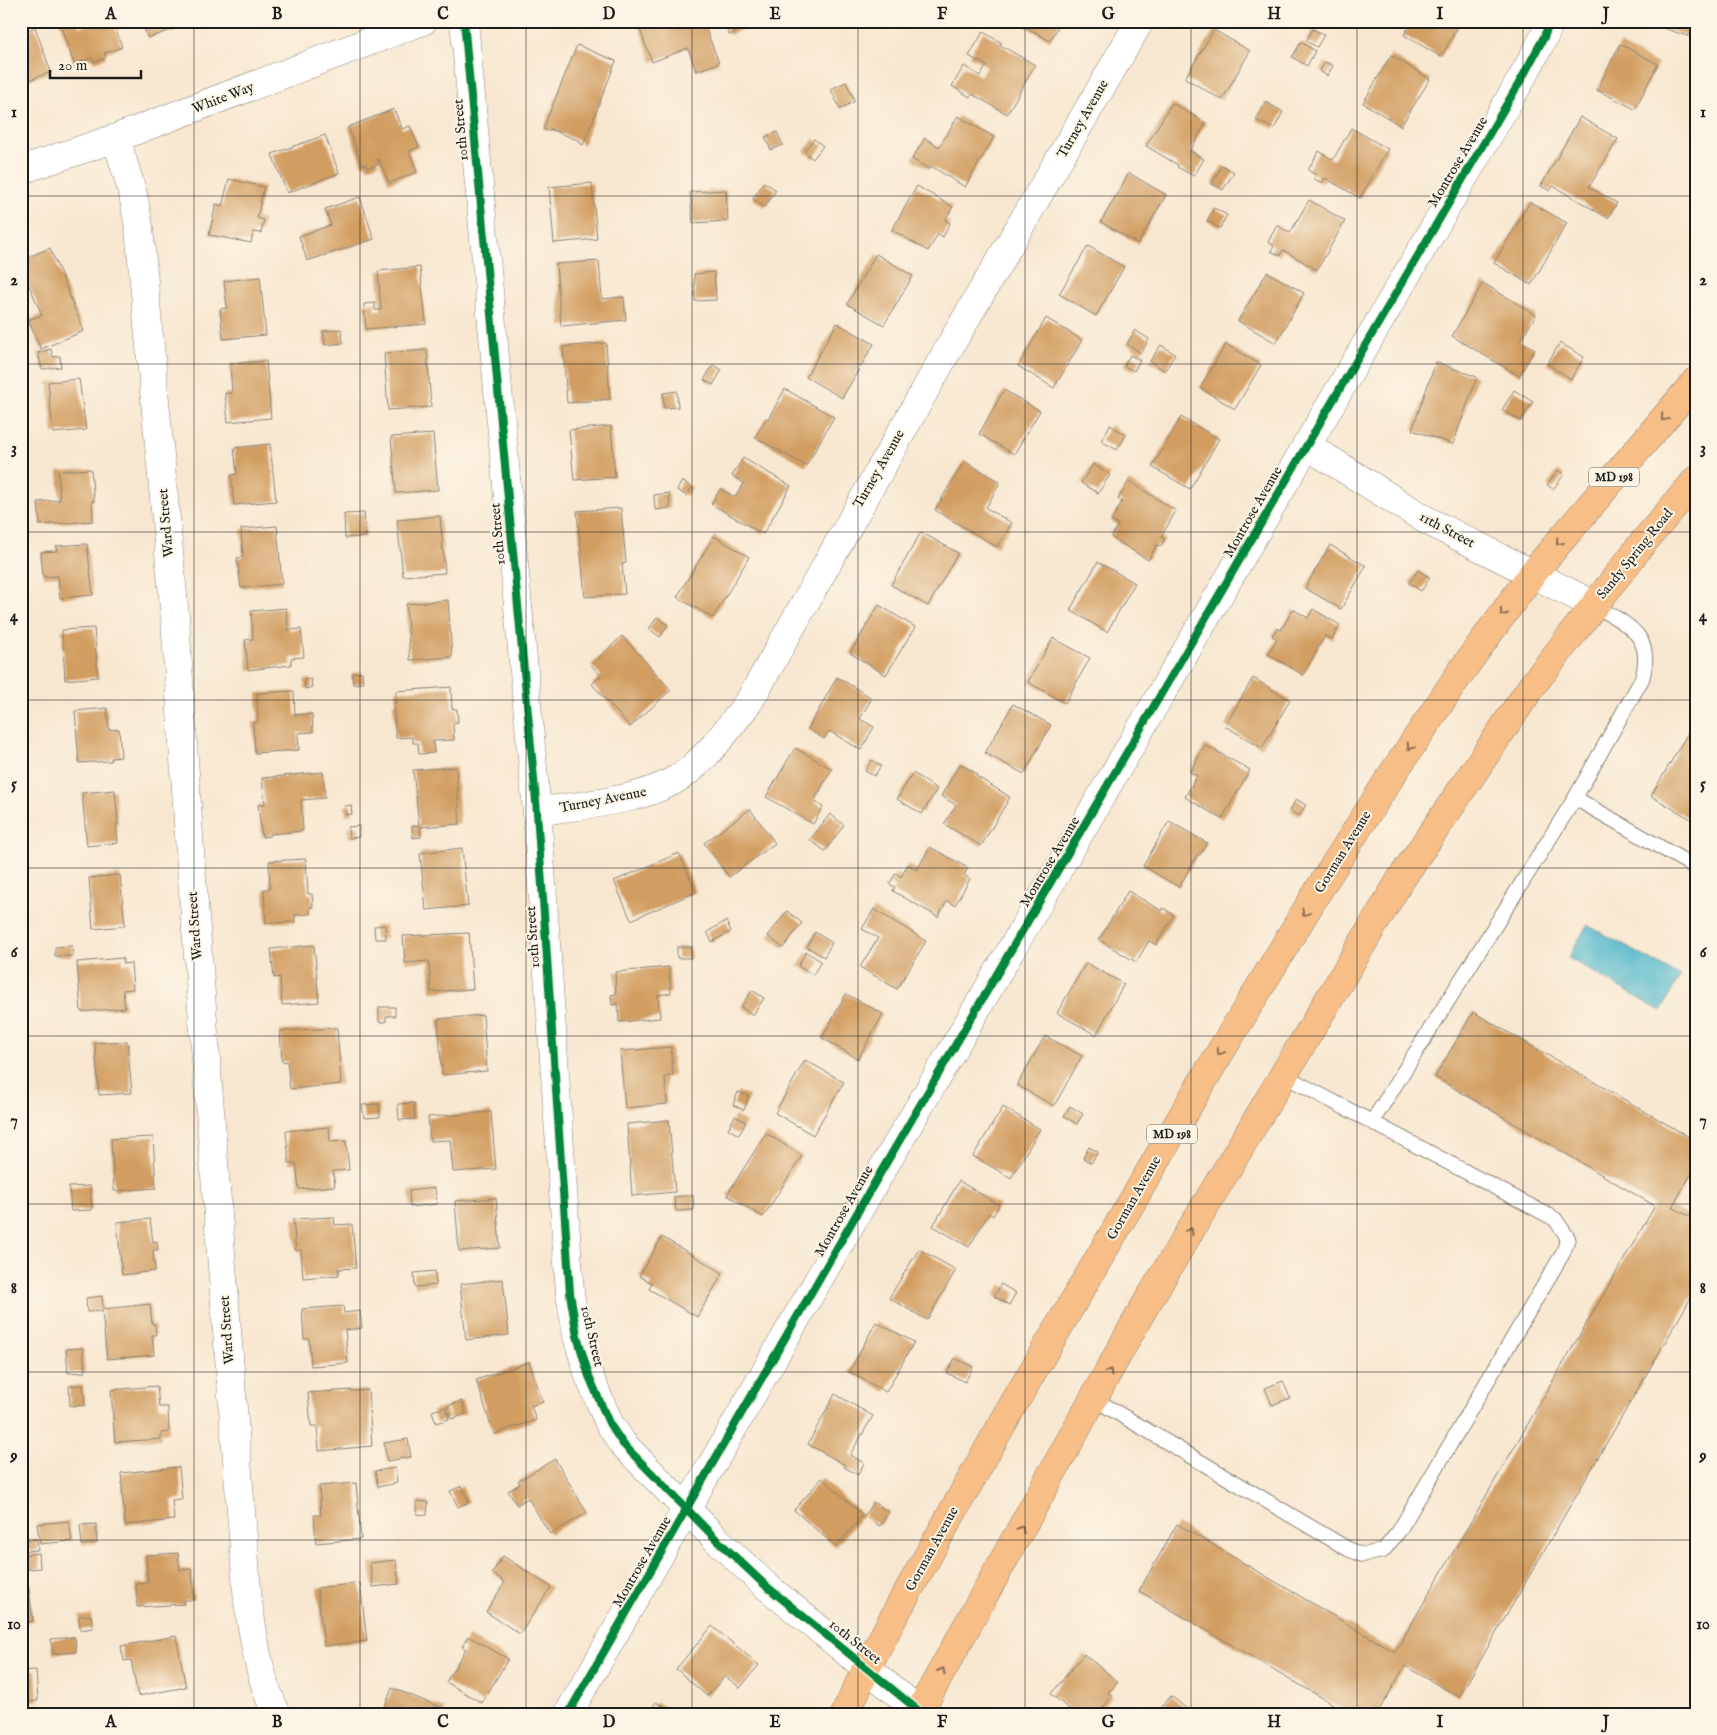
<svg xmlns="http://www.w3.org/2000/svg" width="1717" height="1735" viewBox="0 0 1717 1735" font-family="'IM FELL English',serif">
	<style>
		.water { fill: #4db6cb; stroke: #346974 }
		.building { fill: #d19d60 }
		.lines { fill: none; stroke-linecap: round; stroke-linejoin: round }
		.service-casing { stroke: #8a8276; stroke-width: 16 }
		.minor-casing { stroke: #8a8276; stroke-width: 29 }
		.primary-casing { stroke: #8a8276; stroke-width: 29 }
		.service { stroke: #fff; stroke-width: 14 }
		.minor { stroke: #fff; stroke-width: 28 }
		.primary { stroke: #f7be87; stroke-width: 28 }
		.cycleway-casing { stroke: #fcf5e5; stroke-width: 11 }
		.cycleway { stroke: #00873e; stroke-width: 8 }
		.oneway { stroke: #8a6d52 }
		.grid { fill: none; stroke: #1c1c1c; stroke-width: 1; stroke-opacity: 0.55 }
		.labels { text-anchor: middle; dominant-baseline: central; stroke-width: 4; stroke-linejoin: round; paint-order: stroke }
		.shield { fill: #fcf5e5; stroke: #5f5d58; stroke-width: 1 }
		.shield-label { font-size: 12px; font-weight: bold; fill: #1c1c1c }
		.street-label { font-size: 14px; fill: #1c1c1c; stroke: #fcf5e5 }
		.neatline { fill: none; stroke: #1c1c1c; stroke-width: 2 }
		.grid-label { font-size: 16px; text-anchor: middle; font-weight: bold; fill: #1c1c1c }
	</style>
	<rect width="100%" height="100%" fill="#fcf5e5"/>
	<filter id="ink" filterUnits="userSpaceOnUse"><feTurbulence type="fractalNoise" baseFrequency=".02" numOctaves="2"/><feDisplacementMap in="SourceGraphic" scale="10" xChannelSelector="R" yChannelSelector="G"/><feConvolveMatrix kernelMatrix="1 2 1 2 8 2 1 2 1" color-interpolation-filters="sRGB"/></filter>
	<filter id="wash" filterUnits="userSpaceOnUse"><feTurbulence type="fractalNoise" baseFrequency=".0096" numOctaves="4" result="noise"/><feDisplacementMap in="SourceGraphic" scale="20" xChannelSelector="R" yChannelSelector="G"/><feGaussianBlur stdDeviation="1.12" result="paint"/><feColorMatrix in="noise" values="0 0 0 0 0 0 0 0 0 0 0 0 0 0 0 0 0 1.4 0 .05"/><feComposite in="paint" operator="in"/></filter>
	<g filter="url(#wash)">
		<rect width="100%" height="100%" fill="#f8e7d0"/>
		<path class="water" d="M1587 925 1680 976 1661 1011 1568 958Z"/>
		<g id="blocks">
			<path class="building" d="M59 21H77L79 27 96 21H113L122 47 104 53 106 58 94 62 92 58 74 64Z
				M141 21H178L175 23 177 28 148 38Z
				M639 21H703L719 63 696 71 688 48 652 62 637 22Z
				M723 21H762L729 35Z
				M1016 21H1061L1050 41Z
				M1255 21H1278L1274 28 1268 25 1267 27Z
				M1412 21H1461L1441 57 1404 35Z
				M1696 21V39L1646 22V21Z
				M35 27 51 72 21 83V33Z
				M1313 29 1324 35 1317 47 1306 41Z
				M1214 30 1250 51 1222 100 1185 78Z
				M983 32 1002 43 1000 45 1035 65 1007 114 972 94 970 97 952 86 964 66 980 76 987 66 969 56Z
				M1301 42 1315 51 1307 66 1292 57Z
				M1620 44 1658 64 1635 109 1597 90Z
				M577 45 616 61 583 145 580 143V141L550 129 549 131 543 129Z
				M1391 55 1430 79 1401 126 1363 103Z
				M1325 62 1333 66 1327 76 1320 71Z
				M846 82 855 101 840 109 831 89Z
				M1266 102 1283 112 1274 129 1256 120Z
				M1172 103 1206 123 1190 151 1204 159 1194 176 1177 167 1178 165 1146 146Z
				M394 109 402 129 410 126 419 147 409 151 417 172 389 183 379 159H377L379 164 367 168 366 164 362 165 348 127Z
				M958 116 994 137 965 187 931 166 929 169 912 159 925 138 939 147Z
				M1580 117 1618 139 1589 187 1617 203 1608 218 1553 186 1550 191 1541 186Z
				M1351 128 1388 149 1360 198 1325 178 1322 183 1314 179 1316 175 1308 170 1319 151 1333 160Z
				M777 132 783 145 771 150 765 137Z
				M325 135 339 173 287 193 272 154Z
				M814 139 823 146 813 159 804 151Z
				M1222 165 1234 172 1223 190 1212 184Z
				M1129 173 1166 195 1138 244 1101 222Z
				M229 179 264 187 257 218 264 220 261 233 253 232 251 243 209 235 216 204 222 206Z
				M764 182 776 190 765 207 753 199Z
				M592 183 597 239 554 243 549 187Z
				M917 186 953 207 945 220 950 223 943 237 938 234 928 251 892 230Z
				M726 190 728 221 693 223 690 192Z
				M360 197 374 239 307 261 299 236 331 225 325 209Z
				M1309 200 1345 221 1317 270 1283 250 1280 256 1271 251 1274 246 1268 242 1277 225 1290 233Z
				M1530 202 1567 223 1531 285 1494 263Z
				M1214 208 1227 215 1220 228 1207 221Z
				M1088 246 1124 267 1096 316 1059 294Z
				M50 248 84 331 41 349 28 320 42 315 21 267V260Z
				M876 254 913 276 884 325 847 304Z
				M599 261 602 299 624 297 626 320 561 326 556 264Z
				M420 267 426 324 366 329 364 304 375 303V310H381L378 271Z
				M714 272 716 300 695 301 694 274Z
				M1267 272 1304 293 1276 343 1238 321Z
				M260 277 266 335 223 339 220 309 227 308 224 281Z
				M1483 283 1536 315 1520 341 1535 349 1519 376 1452 336Z
				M1046 318 1082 340 1054 388 1018 366Z
				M837 323 874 344 842 398 806 377Z
				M341 329 343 343 325 345 323 331Z
				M1135 330 1149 339 1141 353 1127 344Z
				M606 343 610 399 567 403 563 347Z
				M1560 343 1584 357 1571 379 1547 364Z
				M1226 344 1261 365 1235 409 1200 388Z
				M1161 345 1175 354 1165 371 1150 361Z
				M51 349 53 357 60 356 61 367 42 369 38 353Z
				M427 350 431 407 388 410 384 353Z
				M1130 355 1140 360 1134 371 1124 366Z
				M266 361 271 418 228 422 225 393H232L230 364Z
				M1436 362 1477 377 1453 444 1412 430Z
				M713 365 722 370 713 385 704 380Z
				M79 379 86 430 53 433 48 382Z
				M785 389 834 417 806 466 755 437 766 418 768 419Z
				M1004 390 1040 411 1014 454 979 434Z
				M1514 390 1533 402 1521 421 1502 410Z
				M677 391 678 407 664 408 663 393Z
				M1181 417 1219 439 1190 489 1152 467Z
				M1110 425 1126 435 1117 450 1101 441Z
				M611 426 615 477 574 480 569 430Z
				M433 434 438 490 396 493 391 437Z
				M270 444 276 501 234 505 231 475 237 474 234 448Z
				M743 458 791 486 763 534 711 504 720 489 735 497 744 483 732 476Z
				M964 461 1000 482 986 508 1012 523 997 547 935 510Z
				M1093 464 1110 475 1098 493 1081 483Z
				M91 469 94 501H92L93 521 40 525 38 502 60 500 58 471Z
				M1558 470 1564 475 1553 489 1547 485Z
				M682 481 692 487 687 496 677 490Z
				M1129 481 1176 511 1161 537 1165 539 1161 546 1157 545 1148 560 1111 537 1118 525 1111 521 1122 502 1118 499Z
				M669 493 670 508 655 510 654 495Z
				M621 508 626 563 622 564 625 594 585 597 577 511Z
				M364 513 366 537 345 538 344 514Z
				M440 516 445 573 403 576 397 520Z
				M277 526 282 584 241 588 237 558 243 557 241 529Z
				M921 532 958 553 928 606 891 585Z
				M714 536 749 557 713 618 677 597Z
				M87 544 93 595 60 598 58 576 43 577 41 552 57 551 56 546Z
				M1330 545 1366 566 1341 609 1305 588Z
				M1098 562 1135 583 1107 632 1070 610Z
				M1418 570 1430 578 1421 591 1409 583Z
				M448 600 452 657 410 660 406 604Z
				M879 605 915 627 886 675 850 653Z
				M286 608 288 630 301 629 304 657 291 658V665L248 670 245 640 253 639 251 611Z
				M1293 609 1308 618 1313 609 1340 625 1332 639 1325 636 1303 675 1268 654 1277 639 1272 636 1277 628 1281 630Z
				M657 617 668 625 660 637 649 629Z
				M94 628 98 677 65 680 62 630Z
				M622 636 671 690 630 727 592 684 601 676 591 665Z
				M1053 638 1090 658 1065 703 1028 682Z
				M362 672 363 683 353 684 352 673Z
				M837 677 872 698 860 719 874 727 861 750 829 731 824 739 808 729Z
				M1253 678 1290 700 1262 748 1225 726Z
				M311 679 312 687 305 689 304 680Z
				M451 687 452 709H457L458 722 453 723 454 740 433 741 434 753 419 754 418 743H413L412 737 396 738 393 704 396 703V691Z
				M294 691 295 715 312 714 313 732 298 733 299 750 255 753 253 722H258L257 693Z
				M1013 704 1051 725 1024 774 985 753Z
				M24 705 25 722H21V706Z
				M107 708 109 730 119 729 121 757 111 758V761L79 763 75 711Z
				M1696 719V822L1651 796Z
				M1205 745 1250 770 1222 819 1185 797 1197 776 1190 772Z
				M795 748 832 769 814 801 823 807 813 824 766 797Z
				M872 760 881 766 874 776 865 771Z
				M960 764 977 774 976 776 1010 797 981 846 944 824 956 805 941 796Z
				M456 767 460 824 420 827 421 837 413 838 412 826 419 825 413 770Z
				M323 772 325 798 301 800 303 831 270 834V836L262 837 258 805 265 804 262 778Z
				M913 773 937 789 922 814 897 799Z
				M115 790 118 824H116L118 843 87 846 82 793Z
				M1296 799 1306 805 1299 816 1290 811Z
				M351 805 352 814 346 815 345 806Z
				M750 809 775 843 729 877 704 843Z
				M830 814 844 825 825 851 810 840Z
				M1169 821 1207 843 1200 855 1198 854 1179 887 1143 866Z
				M359 826V837L349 838 348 827Z
				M930 847 968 868 964 875 970 879 955 905 947 901 938 917 893 891 895 887 889 884 896 873 901 877 908 864 917 870Z
				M462 848 468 906 426 910 420 853Z
				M679 853 696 892 631 920 614 881Z
				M306 859 308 894H312L313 907H310V914L295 915V922L266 923 264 889H270L269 861Z
				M120 875 125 926 93 929 89 878Z
				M1128 891 1162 911 1163 908 1174 915 1156 945 1149 941 1136 962 1099 940Z
				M874 909 926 941 897 989 860 967 878 938 862 929Z
				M787 911 802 923 783 948 768 936Z
				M726 921 731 931 712 942 707 932Z
				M385 925 386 939H375L374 926Z
				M815 932 832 943 824 957 807 947Z
				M469 933 473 989 431 992 429 961 405 963 403 936Z
				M314 945 319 1002 282 1005 280 977 274 978 271 949Z
				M72 946 73 956H55V947Z
				M677 947H691V958H677Z
				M806 952 821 961 813 975 798 966Z
				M123 958V964L131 963 133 989 123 990 125 1008 81 1012 77 962Z
				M1086 963 1124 984 1096 1035 1057 1013Z
				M669 967 671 993 658 995 660 1018 619 1022 618 1004 612 1005 611 995 616 994 615 972Z
				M752 990 764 998 753 1015 741 1007Z
				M846 994 883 1014 858 1059 822 1038Z
				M379 1007H395V1016H386V1022H379Z
				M1473 1012 1696 1141V1166L1672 1207 1696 1220V1289L1459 1697 1405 1666 1377 1714H1350L1139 1591 1177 1524 1395 1652 1655 1206 1435 1077Z
				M483 1015 487 1071 442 1075 438 1019Z
				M337 1028 341 1084 290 1089 287 1061 282 1062 280 1031Z
				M1045 1036 1082 1056 1054 1106 1017 1085Z
				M127 1041 132 1093 99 1095 95 1043Z
				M671 1047 673 1076 665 1077 667 1104 625 1108 620 1051Z
				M805 1060 844 1082 813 1135 775 1113Z
				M738 1092 749 1096 744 1110 733 1105Z
				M414 1103 415 1119 399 1120 398 1104Z
				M379 1104 380 1117 364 1118 362 1105Z
				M1070 1106 1083 1114 1077 1124 1064 1116Z
				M1003 1107 1040 1129 1011 1178 973 1156Z
				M491 1112 496 1169 453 1172 450 1140 430 1141 428 1117Z
				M735 1116 746 1122 739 1135 728 1129Z
				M669 1120 675 1192 632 1196 627 1124Z
				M329 1127 330 1142 346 1141 349 1170 333 1171 335 1186 299 1189 296 1163H289L286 1131Z
				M766 1133 802 1156 763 1217 727 1195Z
				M153 1137 156 1188 114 1191 111 1139Z
				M1089 1147 1098 1152 1091 1163 1083 1158Z
				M959 1181 999 1205 993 1216 989 1213 969 1247 933 1226Z
				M90 1186 92 1210 71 1211 69 1187Z
				M435 1188 437 1204 410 1207 409 1191Z
				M693 1195 694 1210 676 1211 674 1197Z
				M496 1198 500 1248 459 1251 455 1201Z
				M334 1217 335 1225 352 1224 356 1268 338 1269 339 1275 303 1278 301 1250 296 1251 293 1219Z
				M150 1219 153 1242 157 1241 158 1250H153L155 1271 122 1275 117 1222Z
				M662 1237 723 1273 697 1317 649 1289 652 1283 639 1276Z
				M919 1249 956 1270 927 1320 889 1298Z
				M435 1271 436 1285 415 1287 414 1273Z
				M503 1279 509 1335 466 1340 460 1284Z
				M1001 1284 1016 1293 1009 1305 994 1296Z
				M102 1296 103 1309 150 1304 152 1324H155L156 1335H152L154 1355 107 1359 102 1311 87 1312 86 1298Z
				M343 1306 344 1313 360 1311 362 1328 345 1330 348 1363 311 1366 309 1339H304L302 1309Z
				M876 1322 914 1342 886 1392 849 1372Z
				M83 1348 85 1372 68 1373 66 1349Z
				M955 1358 973 1367 965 1382 947 1373Z
				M529 1362 543 1402 531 1406 536 1420 494 1434 476 1380Z
				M1283 1381 1290 1398 1272 1405 1265 1388Z
				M83 1385 85 1405 70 1406 69 1386Z
				M157 1386 159 1407H168L169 1432 161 1433V1439L115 1442 111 1390Z
				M351 1390V1391L368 1390 372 1446 319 1451 317 1426H311L308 1393Z
				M835 1394 873 1416 850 1455 864 1463 858 1475 844 1467 845 1465 808 1444Z
				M462 1401 466 1414 451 1419 447 1406Z
				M445 1407 449 1419 436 1423 432 1411Z
				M21 1438H23L25 1452 21 1453Z
				M408 1439 411 1457 387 1461 384 1443Z
				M555 1459 587 1513 550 1534 528 1498 517 1505 508 1491 520 1484 518 1481Z
				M179 1467 182 1499 172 1500 174 1520 125 1525 121 1473Z
				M395 1468 397 1483 378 1487 375 1471Z
				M822 1478 863 1515 836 1547 794 1510Z
				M356 1483 361 1539 316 1543 314 1515H321L319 1486Z
				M462 1486 469 1502 458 1507 450 1491Z
				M417 1501 428 1502 427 1515 417 1514Z
				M873 1502 889 1512 880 1526 864 1516Z
				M69 1521 72 1541 40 1544 37 1524Z
				M96 1524 97 1543 82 1545 80 1525Z
				M37 1539 38 1550 24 1551 23 1540Z
				M39 1553 40 1568 21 1570V1555Z
				M178 1553 180 1570 192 1569 194 1600H184V1604L137 1607 136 1584 148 1583 146 1555Z
				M503 1556 551 1587 520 1634 486 1612 505 1582 492 1573Z
				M396 1560 399 1584 373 1587 370 1563Z
				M360 1583 367 1641 324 1646 317 1588Z
				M29 1588 33 1621 21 1623V1589Z
				M91 1615 93 1628 80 1630 79 1616Z
				M712 1626 759 1665 740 1688 725 1676 707 1696 676 1669Z
				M176 1636 186 1687 138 1696 131 1660 124 1661 121 1646Z
				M468 1636 508 1659 482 1703 446 1682 466 1649 462 1647Z
				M75 1637 76 1652 53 1654 51 1639Z
				M1084 1654 1118 1682 1108 1693 1112 1696 1098 1714H1075L1051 1694Z
				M36 1670 38 1701 21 1702V1671Z
				M392 1688 445 1709 443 1714H382Z
				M1171 1696 1193 1714H1156Z
				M656 1702 677 1714H649Z
				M690 1707 701 1714H687Z"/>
		</g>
	</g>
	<g filter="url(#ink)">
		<use href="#blocks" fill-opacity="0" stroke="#8a8276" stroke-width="1"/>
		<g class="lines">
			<defs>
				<path id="service" d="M1575 798 1693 866
					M1372 1122 1575 798 1642 679C1655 634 1627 625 1594 605
					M1094 1399 1348 1549 1362 1555 1383 1551 1399 1531 1563 1253 1568 1238 1555 1219 1283 1075"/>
				<path id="minor" d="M464 21 537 812 570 1293 577 1336 589 1376 609 1423 623 1444 716 1539 765 1585 919 1711
					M116 138 133 194 139 228 175 617 190 852 248 1602C254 1639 259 1680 277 1714
					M21 170 116 138 423 21
					M1306 445 1426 520 1594 605
					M537 812C584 804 648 802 687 772 712 752 731 725 750 700L950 346 1140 21
					M568 1714 868 1194 1522 78 1544 37 1550 21"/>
				<path id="primary" d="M845 1714 867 1667 899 1607 1017 1398 1198 1089 1321 886 1391 776 1463 669 1532 574 1696 381
					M918 1714 1142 1311 1401 879 1532 686 1641 545 1696 480"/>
			</defs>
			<use href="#service" class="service-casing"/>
			<use href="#minor" class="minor-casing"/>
			<use href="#primary" class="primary-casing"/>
			<use href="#service" class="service"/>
			<use href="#minor" class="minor"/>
			<use href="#primary" class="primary"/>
			<defs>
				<path id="cycleway" d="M464 21 537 812 570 1293 577 1336 589 1376 609 1423 623 1444 716 1539 765 1585 919 1711
					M568 1714 868 1194 1522 78 1544 37 1550 21"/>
			</defs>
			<use href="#cycleway" class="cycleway-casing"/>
			<use href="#cycleway" class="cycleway"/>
		</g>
		<defs><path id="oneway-chevron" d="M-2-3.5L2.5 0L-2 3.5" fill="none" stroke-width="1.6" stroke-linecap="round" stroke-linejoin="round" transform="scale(1.25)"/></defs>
		<g class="oneway">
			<use href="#oneway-chevron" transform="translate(1664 418) rotate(130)"/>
			<use href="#oneway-chevron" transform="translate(1559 542) rotate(130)"/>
			<use href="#oneway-chevron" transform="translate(1503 613) rotate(126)"/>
			<use href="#oneway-chevron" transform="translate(1410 747) rotate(124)"/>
			<use href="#oneway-chevron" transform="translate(1305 913) rotate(121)"/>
			<use href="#oneway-chevron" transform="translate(1220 1052) rotate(121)"/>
			<use href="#oneway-chevron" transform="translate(1190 1231) rotate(-59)"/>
			<use href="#oneway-chevron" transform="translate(1109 1372) rotate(-61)"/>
			<use href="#oneway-chevron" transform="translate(1021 1529) rotate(-61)"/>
			<use href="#oneway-chevron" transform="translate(942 1671) rotate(-60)"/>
		</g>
	</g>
	<path class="grid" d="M194 21V1714M360 21V1714M526 21V1714M692 21V1714M858 21V1714M1025 21V1714M1191 21V1714M1357 21V1714M1523 21V1714M21 196H1696M21 364H1696M21 532H1696M21 700H1696M21 868H1696M21 1036H1696M21 1204H1696M21 1372H1696M21 1540H1696"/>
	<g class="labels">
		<g class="shield">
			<rect x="1589" y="467.5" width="50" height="19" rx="4"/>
			<rect x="1147" y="1124.5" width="50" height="19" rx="4"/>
		</g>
		<g class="shield-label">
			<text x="1614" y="477">MD 198</text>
			<text x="1172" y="1134">MD 198</text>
		</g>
		<g class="street-label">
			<text transform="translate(223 98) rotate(-21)">White Way</text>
			<text transform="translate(1083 119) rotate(-60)">Turney Avenue</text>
			<text transform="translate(461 130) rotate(-95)">10th Street</text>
			<text transform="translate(1458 162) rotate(-59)">Montrose Avenue</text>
			<text transform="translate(879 469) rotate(-60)">Turney Avenue</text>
			<text transform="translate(1253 512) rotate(-60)">Montrose Avenue</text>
			<text transform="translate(166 523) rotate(-95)">Ward Street</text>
			<text transform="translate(1447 530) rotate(28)">11th Street</text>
			<text transform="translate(498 534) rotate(-95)">10th Street</text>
			<text transform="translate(1635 554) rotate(-51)">Sandy Spring Road</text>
			<text transform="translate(603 800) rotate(-11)">Turney Avenue</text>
			<text transform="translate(1343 852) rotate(-58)">Gorman Avenue</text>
			<text transform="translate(1050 862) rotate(-59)">Montrose Avenue</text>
			<text transform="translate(195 926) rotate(-94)">Ward Street</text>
			<text transform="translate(533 937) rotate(-94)">10th Street</text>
			<text transform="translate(1134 1198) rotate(-60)">Gorman Avenue</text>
			<text transform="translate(844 1211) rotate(-60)">Montrose Avenue</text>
			<text transform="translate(227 1330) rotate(-94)">Ward Street</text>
			<text transform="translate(592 1336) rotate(77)">10th Street</text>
			<text transform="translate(932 1549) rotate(-61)">Gorman Avenue</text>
			<text transform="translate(642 1562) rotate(-60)">Montrose Avenue</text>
			<text transform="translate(855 1642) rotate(39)">10th Street</text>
		</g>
	</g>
	<rect width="1717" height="1735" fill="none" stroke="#fcf5e5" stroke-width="55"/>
	<path d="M50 70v8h91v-8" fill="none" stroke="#1c1c1c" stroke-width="2.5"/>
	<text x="58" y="70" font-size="15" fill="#1c1c1c" stroke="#fcf5e5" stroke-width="4" paint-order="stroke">20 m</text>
	<rect x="28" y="28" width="1662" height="1680" class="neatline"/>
	<g class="grid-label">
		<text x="111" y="19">A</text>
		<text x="277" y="19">B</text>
		<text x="443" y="19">C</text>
		<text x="609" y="19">D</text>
		<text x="775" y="19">E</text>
		<text x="942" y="19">F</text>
		<text x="1108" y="19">G</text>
		<text x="1274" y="19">H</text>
		<text x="1440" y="19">I</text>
		<text x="1606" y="19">J</text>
		<text x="14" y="117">1</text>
		<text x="1703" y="117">1</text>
		<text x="14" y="285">2</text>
		<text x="1703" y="285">2</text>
		<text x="14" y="453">3</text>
		<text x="1703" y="453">3</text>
		<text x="14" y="621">4</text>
		<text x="1703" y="621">4</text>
		<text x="14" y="789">5</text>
		<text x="1703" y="789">5</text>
		<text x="14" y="957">6</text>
		<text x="1703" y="957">6</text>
		<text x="14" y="1125">7</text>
		<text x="1703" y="1125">7</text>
		<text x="14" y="1293">8</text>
		<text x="1703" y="1293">8</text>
		<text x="14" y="1461">9</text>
		<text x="1703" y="1461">9</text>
		<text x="14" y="1629">10</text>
		<text x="1703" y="1629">10</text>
		<text x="111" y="1727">A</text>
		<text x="277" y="1727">B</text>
		<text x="443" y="1727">C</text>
		<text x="609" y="1727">D</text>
		<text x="775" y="1727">E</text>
		<text x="942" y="1727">F</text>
		<text x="1108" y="1727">G</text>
		<text x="1274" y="1727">H</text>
		<text x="1440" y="1727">I</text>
		<text x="1606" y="1727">J</text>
	</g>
</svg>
